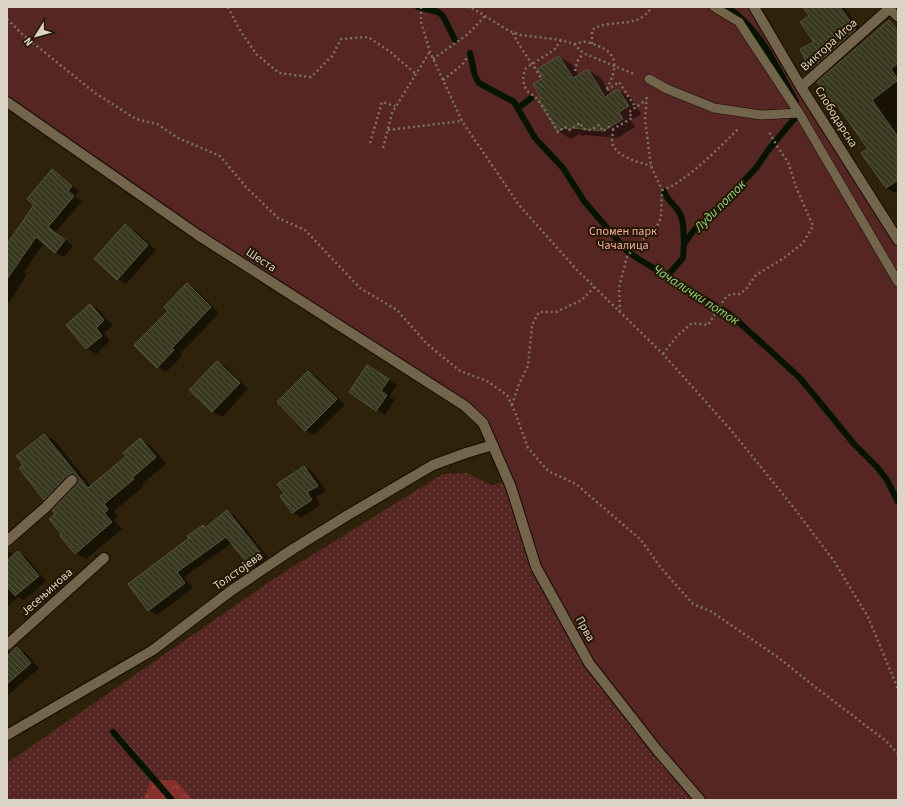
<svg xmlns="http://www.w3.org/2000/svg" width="905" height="807" viewBox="0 0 905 807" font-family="'Source Sans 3',sans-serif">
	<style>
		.grass { fill: url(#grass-dots) }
		.forest { fill: url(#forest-crowns) }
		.park { fill: #562622 }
		.shadow { fill: #0007 }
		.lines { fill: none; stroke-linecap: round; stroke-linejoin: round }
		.stream { stroke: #051401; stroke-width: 6 }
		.building { fill: url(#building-back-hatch); stroke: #55563c }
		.service-casing { stroke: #160b00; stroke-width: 10 }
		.minor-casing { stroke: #160b00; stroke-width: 12 }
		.path { stroke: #7d7360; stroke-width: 2.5; stroke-dasharray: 2 3; stroke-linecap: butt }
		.service { stroke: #72654c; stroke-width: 9 }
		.minor { stroke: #72654c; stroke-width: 10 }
		.labels { text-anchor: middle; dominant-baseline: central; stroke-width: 4; stroke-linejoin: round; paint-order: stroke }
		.street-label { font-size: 12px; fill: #dbd3c6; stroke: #241803 }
		.park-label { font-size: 12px; fill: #f5aba2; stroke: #241803 }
		.water-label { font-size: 13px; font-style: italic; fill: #93d977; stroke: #241803 }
	</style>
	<defs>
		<pattern id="grass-dots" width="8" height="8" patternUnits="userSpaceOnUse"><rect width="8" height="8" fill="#562622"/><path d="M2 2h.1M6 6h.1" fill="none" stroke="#6e4541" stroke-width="1.8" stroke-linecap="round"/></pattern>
		<pattern id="forest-crowns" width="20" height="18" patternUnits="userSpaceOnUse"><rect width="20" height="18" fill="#85302b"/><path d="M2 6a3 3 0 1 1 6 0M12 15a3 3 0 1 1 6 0" fill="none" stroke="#964d48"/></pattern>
		<pattern id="building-back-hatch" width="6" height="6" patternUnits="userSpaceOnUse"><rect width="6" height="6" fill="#393921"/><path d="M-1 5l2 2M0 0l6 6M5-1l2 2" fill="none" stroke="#555540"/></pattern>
	</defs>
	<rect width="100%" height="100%" fill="#2e220b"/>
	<path class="grass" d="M467 473 493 486 508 479 700 800H7V763L13 759 275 578 443 474Z"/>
	<path class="forest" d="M151 780H175L193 800H143Z"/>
	<path class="park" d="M7 7H754L898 240V800H700L589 663 536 567 483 423 198 235 7 102Z"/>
	<path class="shadow" d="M805 7H844L863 34 819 74 811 70 801 50 816 42 811 16Z
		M889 21 898 27V190L895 193 886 188 870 149 842 110 836 106Z
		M559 57 572 64 579 75 588 70 601 78 611 95 618 90 631 98 641 114 631 120 635 127 617 138 585 135 583 136 579 134 571 139 558 131 543 98 544 79Z
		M52 171 60 176 79 191 75 196 82 201 56 232 73 246 64 257 55 252 44 243 24 272 27 274 9 303 7 301V246L36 205Z
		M125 225 134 230 156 250 126 284 117 279Z
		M187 285 196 290 219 313 180 354 182 356 166 372 157 367 169 311Z
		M91 305 99 310 113 326 104 333 110 341 96 354 87 349 67 325Z
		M217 362 226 367 248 389 222 417 213 412 190 390Z
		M376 371 397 385 389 397 395 400 385 415 350 392Z
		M309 372 317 377 345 405 314 435 306 430Z
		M44 435 55 441 91 486 127 456 140 440 151 446 166 464 142 484 144 486 114 511 118 516 114 520 122 529 86 559 76 553 63 534 56 514 78 485 79 481 55 505 44 499 25 465Z
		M304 467 313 472 326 491 316 497 320 505 301 518 293 512 285 494Z
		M227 511 235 516 268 557 256 567 248 562 232 543 184 577 193 588 157 615 149 610 129 585 190 538 203 526 207 528Z
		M9 552 15 555 18 553 26 557 46 581 24 600 18 597 7 607V554Z
		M7 643 10 646 9 652H12L17 648 26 653 39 668 7 696Z"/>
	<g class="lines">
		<path class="stream" d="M418 7 438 12 443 16 455 40
			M727 7C760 28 777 68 796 101
			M470 53 475 76 479 83 514 102 535 138 563 168 584 201 626 250 637 258 731 315 800 378 854 444 877 467 887 480 898 502
			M518 108 531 98
			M664 191C667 201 674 203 679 212 685 221 683 233 684 244
			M667 276 683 258 684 244 694 230 719 210 736 189 756 168 769 149 794 119
			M113 732 172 800"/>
	</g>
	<path class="building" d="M803 7H840L856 29 810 70 800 49 814 42 800 22 809 16Z
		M889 20 898 30V63L891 69 898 80 872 100 898 137V180L886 188 861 153 868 149 837 105 835 107 817 82Z
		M559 56 573 78 588 69 605 97 618 89 629 106 619 112 623 119 603 131 572 128 569 130 565 127 558 132 538 100 541 98 533 84 543 78 537 69Z
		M52 169 72 186 68 191 74 196 48 227 65 240 55 253 36 237 7 279V244L34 205 27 199Z
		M125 224 148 245 117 280 94 259Z
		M187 283 211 307 172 348 174 350 157 368 134 345 168 311 164 307Z
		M90 304 104 320 96 328 102 336 86 349 66 325Z
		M217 361 240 383 212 412 189 390Z
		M367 365 389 379 381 391 387 395 376 411 349 392Z
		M308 371 337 399 305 431 277 402Z
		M44 434 88 488 126 456 123 453 140 438 156 457 132 478 134 479 104 504 108 510 104 513 112 522 75 554 60 536 61 534 49 519 55 514 52 510 77 484 78 481 77 476 73 474 68 475 44 500 19 468 23 465 16 456Z
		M304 466 318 486 307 492 312 500 292 513 280 496 284 493 277 484Z
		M227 510 260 552 247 563 226 537 177 572 185 583 148 611 128 584 189 538 187 536 203 525 205 528Z
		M18 551 39 576 15 596 7 587V560Z
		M17 647 31 663 7 684V656Z"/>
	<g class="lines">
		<defs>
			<path id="service" d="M714 7 739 22 754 45 799 113 898 282
				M889 9 898 17
				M649 79 667 89 714 108 761 115 799 113"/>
			<path id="minor" d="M754 7 801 87 898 240
				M801 87 891 7
				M7 102 198 235 465 406 483 423 511 487 536 567 589 663 657 750 700 800
				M7 541 46 507 72 480
				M7 645 104 558
				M7 735 153 650 232 590 293 549 348 515 433 465 466 453 493 445"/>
		</defs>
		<use href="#service" class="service-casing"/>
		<use href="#minor" class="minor-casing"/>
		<path class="path" d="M228 7 238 27 256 54 279 73 311 77 332 56 341 39 368 37 389 51 416 74
			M421 7V22L430 52 462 121 519 205 576 269 663 354 731 430 794 508 834 561 868 617 898 689
			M467 7 474 9 509 31 521 35 561 40 574 44 583 53 634 74
			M7 19 22 34 95 93 136 119 157 124 178 138 220 156 246 187 278 218 305 230 360 288 397 310 427 344 460 371 487 381 507 395 515 412 528 448 548 471 576 484 641 540 661 568 693 604 712 612 779 658 810 683 886 741 898 754
			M513 33C520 49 532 62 541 78
			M561 40 554 50 526 68C523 73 522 81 525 87 527 93 534 95 538 100 545 109 551 121 558 132L565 127 569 130 580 123 584 129 591 130 599 125 603 131 609 127 613 129 632 118 629 112 646 100
			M574 44C578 44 580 42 583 42 588 41 594 45 598 46 622 55 615 73 606 90
			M592 44V30C612 17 636 31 652 7
			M433 59 468 34 485 16
			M575 71 577 62 583 53
			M443 80 462 65 468 56
			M607 90 619 82 636 108
			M613 129C613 133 612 138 612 142 615 157 639 162 651 166
			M388 130 462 121
			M370 143 382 102 395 106
			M383 148 392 113 429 53
			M662 190C684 184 722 145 739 128
			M620 312 619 287 627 257 633 249 657 226 661 218 662 190 651 166 645 120 647 95
			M663 354 677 336 692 323 708 325 726 297 731 294H740L746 289 756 275 784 258 803 243 813 226 796 187 788 162 777 146 768 130
			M512 405 519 384 528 366 532 325 539 312H556L582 300 594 287"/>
		<use href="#service" class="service"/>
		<use href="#minor" class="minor"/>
	</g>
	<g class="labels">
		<g class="street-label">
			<text transform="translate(829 45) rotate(-42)">Виктора Игоа</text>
			<text transform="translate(836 117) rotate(58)">Слободарска</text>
			<text transform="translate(261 260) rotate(33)">Шеста</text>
			<text transform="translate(238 571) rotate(-35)">Толстојева</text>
			<text transform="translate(47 592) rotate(-42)">Јесењинова</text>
			<text transform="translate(585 629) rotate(61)">Прва</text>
		</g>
		<g class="park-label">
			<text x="623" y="231">Спомен парк<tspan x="623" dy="14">Чачалица</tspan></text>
		</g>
		<g class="water-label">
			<text transform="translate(720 206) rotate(-45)">Луди поток</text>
			<text transform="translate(696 295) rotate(33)">Чачалички поток</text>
		</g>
	</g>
	<rect width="905" height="807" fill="none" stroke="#dbd3c6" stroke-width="16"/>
	<g transform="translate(36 36) rotate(233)" stroke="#241803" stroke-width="3" paint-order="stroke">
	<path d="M0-3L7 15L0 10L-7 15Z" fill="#dbd3c6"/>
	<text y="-6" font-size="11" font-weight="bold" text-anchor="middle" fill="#dbd3c6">N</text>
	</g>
</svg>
